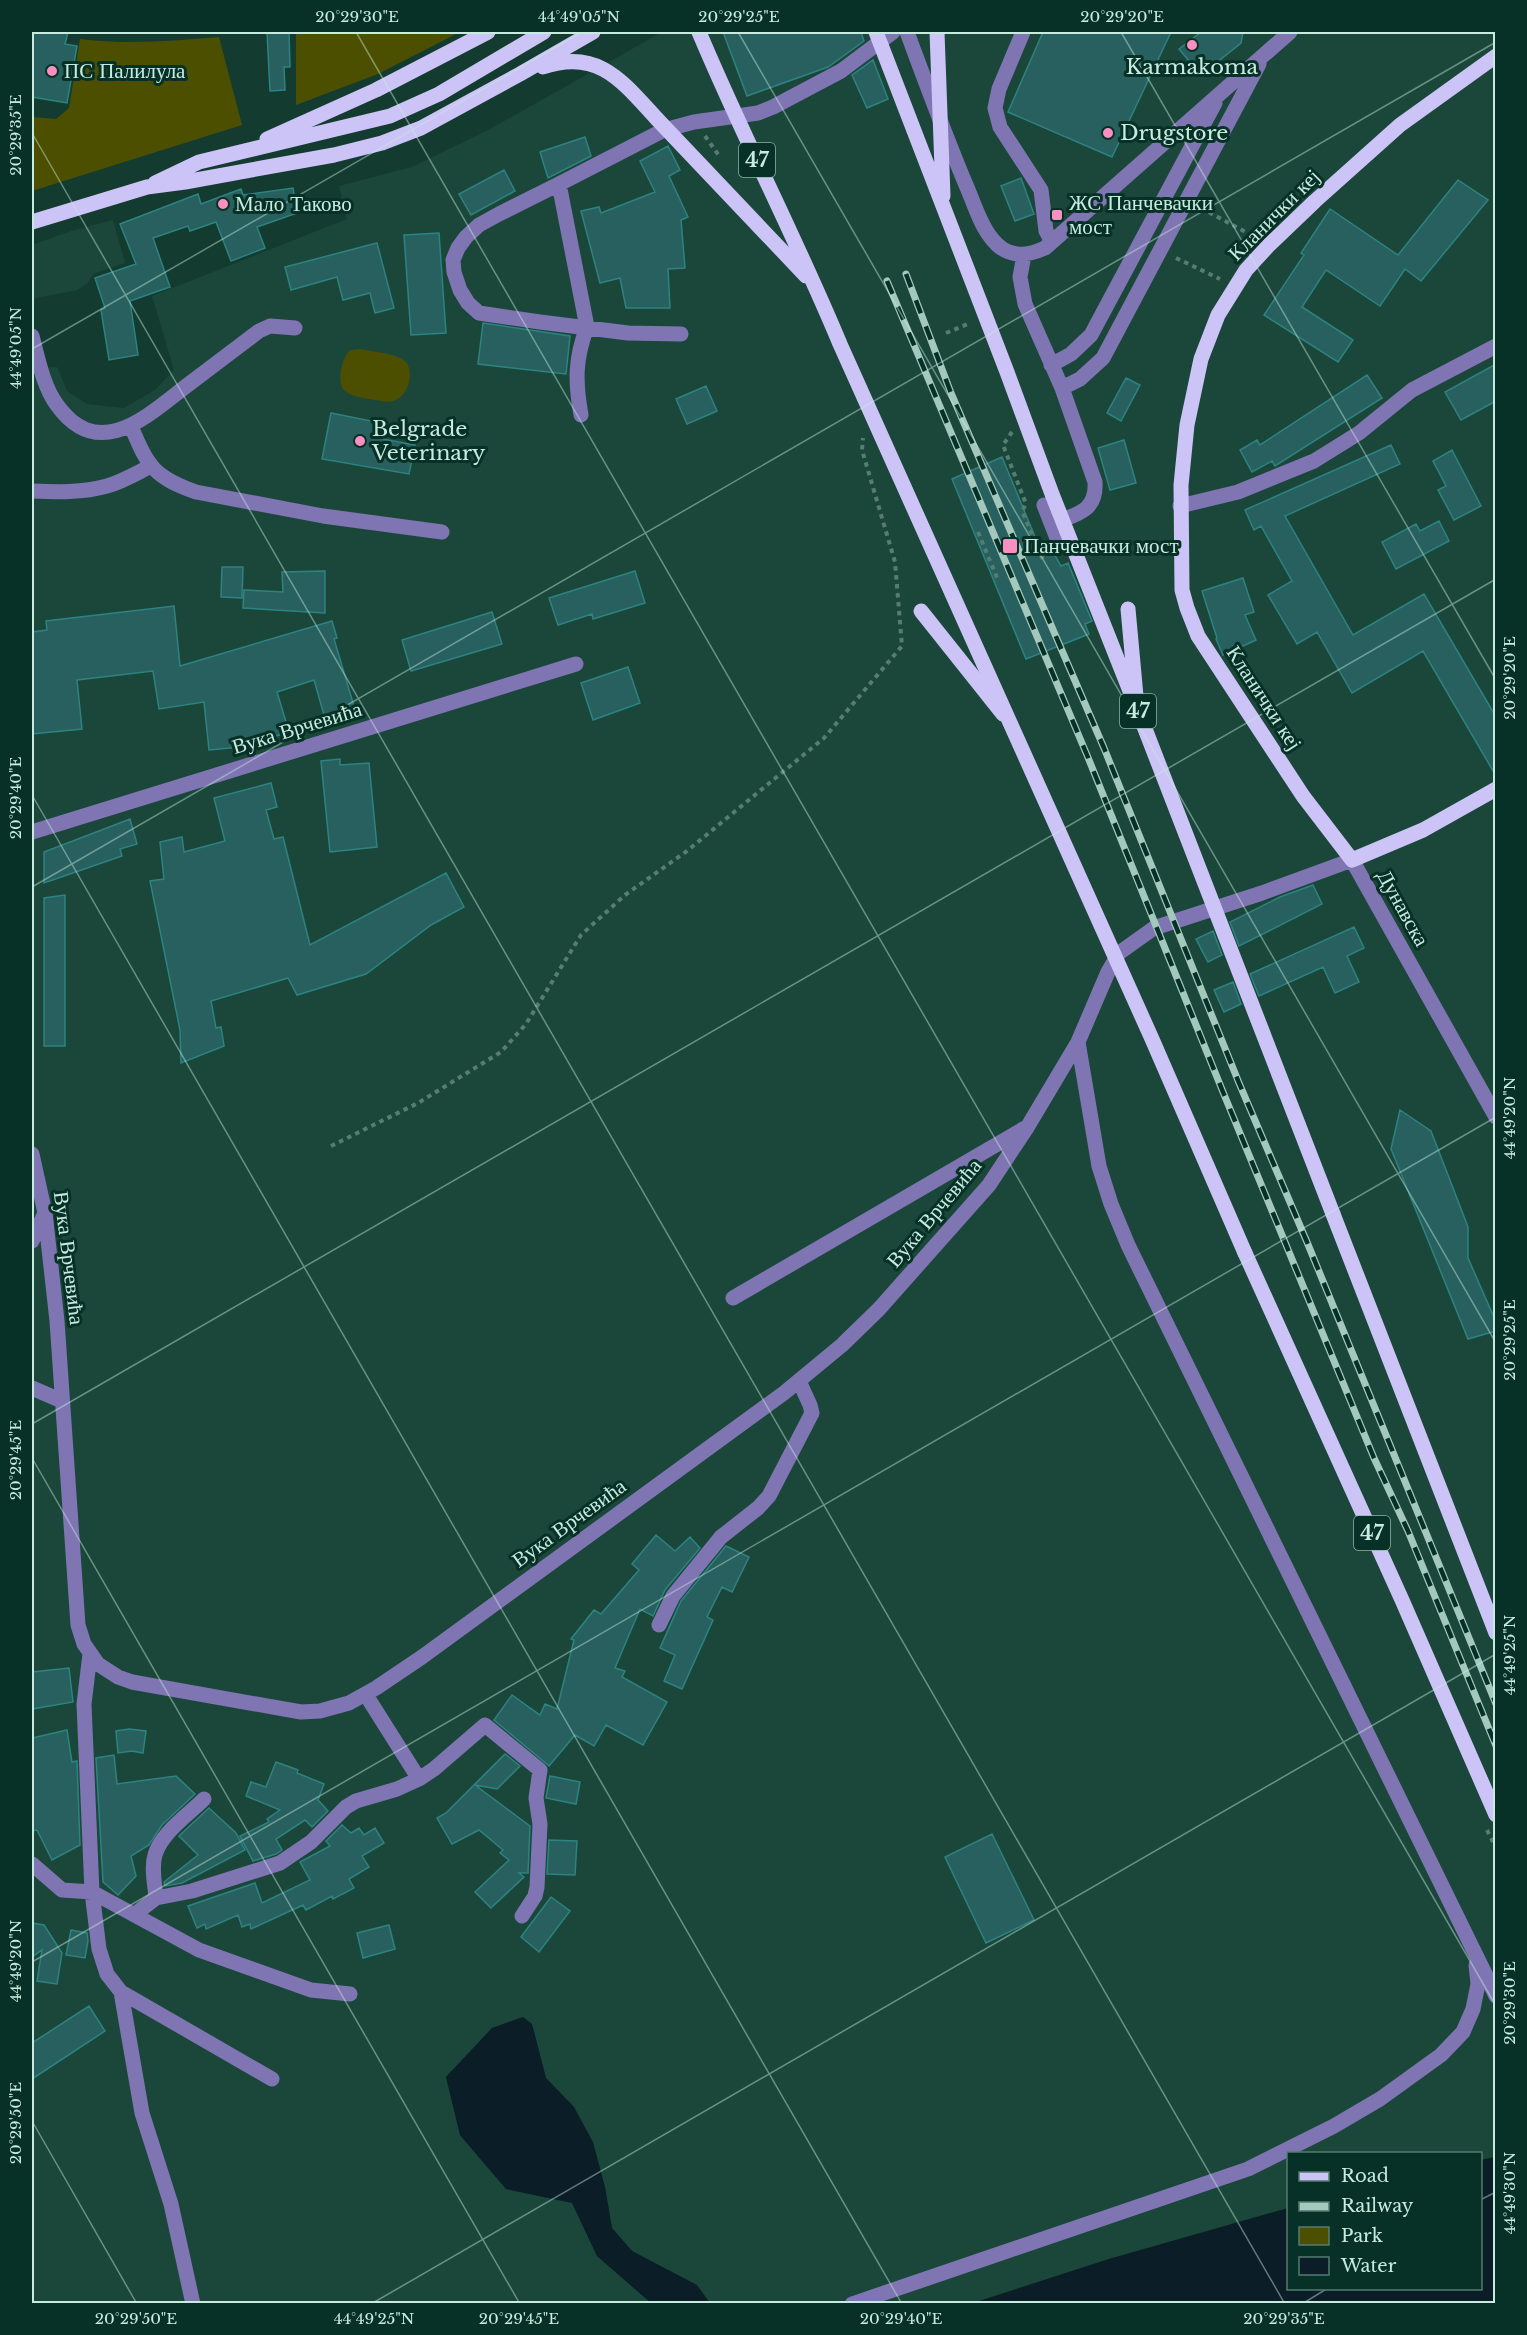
<svg xmlns="http://www.w3.org/2000/svg" width="1527" height="2335" viewBox="0 0 1527 2335" font-family="'Libre Baskerville',serif">
	<style>
		.built { fill: #1b473b }
		.green { fill: #4d4f00 }
		.water { fill: #0b1d26 }
		.building { fill: #27605e; stroke: #2d8380; stroke-width: 1.5 }
		.lines { fill: none; stroke-linecap: round; stroke-linejoin: round }
		.path { stroke: #577d71; stroke-width: 4; stroke-dasharray: 4.5 4.5; stroke-linecap: butt }
		.minor { stroke: #8075b3; stroke-width: 15 }
		.major { stroke: #ccc4f7; stroke-width: 15 }
		.rail-casing { stroke: #a4c8bc; stroke-width: 7 }
		.rail { stroke: #073126; stroke-width: 4.5; stroke-dasharray: 14; stroke-linecap: butt }
		.major-bridge { stroke: #ccc4f7; stroke-width: 15 }
		.ticks { fill: none; stroke: #c8ebdf; stroke-width: 1.5; stroke-opacity: 0.45 }
		.poi-dot { fill: #fc8fc1; stroke: #073126; stroke-width: 2 }
		.labels { text-anchor: middle; dominant-baseline: central; stroke-width: 6; stroke-linejoin: round; paint-order: stroke }
		.shield { fill: #073126; stroke: #8eb3a8; stroke-width: 1.5 }
		.shield-label { font-size: 20px; font-weight: bold; fill: #c8ebdf }
		.poi-label { font-size: 21px; fill: #c8ebdf; stroke: #073126; text-anchor: start }
		.street-label { font-size: 21px; fill: #c8ebdf; stroke: #073126 }
		.neatline { fill: none; stroke: #c8ebdf; stroke-width: 2 }
		.ticks-label { font-size: 15px; text-anchor: middle; fill: #c8ebdf }
	</style>
	<rect width="100%" height="100%" fill="#143b30"/>
	<path class="built" d="M662 32H1495V2157L1481 2160 1480 2154H1288V2208L1109 2259 973 2303H710L696 2285 632 2251 612 2228 605 2187 574 2107 546 2078 532 2024 492 2028 446 2077 460 2135 506 2189 572 2203 597 2256 651 2303 32 2304V368L57 367 67 391 87 404 124 408 155 390 174 370 152 296 347 219 339 186 412 167 492 128Z
		M113 220 125 263 93 274 88 283 77 290 32 299V245L71 231Z"/>
	<path class="green" d="M296 32H436L456 34 378 74 296 105Z
		M219 37 242 125 32 191V117L56 119 69 108 80 39C127 45 172 41 219 37Z
		M360 349C373 352 395 353 405 361 416 371 408 407 382 401 372 399 350 398 343 389 337 381 342 355 351 350 352 350 359 349 360 349Z"/>
	<path class="water" d="M523 2017 532 2024 546 2078 574 2107 593 2142 605 2187 612 2228 632 2251 697 2285 710 2303H651L597 2256 572 2203 506 2189 460 2135 446 2077 492 2028Z
		M1495 2157V2303H973L1109 2259 1288 2208V2288H1480L1481 2160Z"/>
	<path class="building" d="M32 32H68L65 44 77 46 67 103 32 97Z
		M267 32H289L290 67H284L285 90 270 91Z
		M723 32H861L864 41 828 67 747 96Z
		M1043 32H1171L1112 157 1008 112Z
		M1201 32H1243L1241 43 1201 75 1179 49Z
		M873 60 888 99 867 108 852 75Z
		M585 137 591 156 548 178 540 152Z
		M668 146 680 170 669 176 688 217 681 220 685 268 668 269 670 308H626L620 278 600 283 581 211 599 207 601 213 655 192 640 161Z
		M504 170 515 191 471 215 459 194Z
		M1021 178 1034 214 1015 221 1001 186Z
		M1458 180 1488 200 1421 281 1405 269 1380 306 1326 270 1302 307 1353 340 1338 362 1264 315 1304 255 1301 253 1330 209 1398 255Z
		M293 188 297 213 257 227 265 248 231 261 216 222 190 231 188 226 153 238 170 287 130 301 138 355 109 360 101 310 105 308 95 278 136 264 120 224 198 194 201 204 241 189 243 195Z
		M439 233 446 333 411 335 404 235Z
		M377 243 394 308 375 313 370 293 343 300 337 277 291 290 285 267Z
		M483 323 570 336 566 374 478 364Z
		M1496 364V401L1461 420 1445 392Z
		M1367 375 1382 398 1275 466 1272 461 1252 472 1240 450 1257 440 1260 445Z
		M1126 378 1140 385 1121 421 1107 413Z
		M706 386 717 411 687 424 676 399Z
		M331 413 376 422 373 437 415 445 409 474 322 459Z
		M1124 440 1136 483 1110 490 1098 448Z
		M1391 445 1400 464 1285 516 1353 635 1424 594 1496 717V776L1423 651 1352 693 1317 632 1297 644 1268 595 1292 581 1261 526 1254 530 1245 510Z
		M1452 450 1481 506 1454 520 1438 490 1446 486 1433 461Z
		M1002 457 1043 556 1053 552 1061 566 1068 563 1092 621 1085 624 1089 634 1026 659 952 479Z
		M1439 521 1449 541 1396 569 1382 542 1416 524 1420 531Z
		M222 567H243L242 598 221 597Z
		M325 571V613L243 608 244 590 283 592 282 572Z
		M635 571 645 603 593 619 592 614 558 625 549 598Z
		M1243 578 1254 612 1245 615 1256 640 1223 655 1216 639 1217 638 1202 591Z
		M174 606 180 666 332 621 337 638 334 639 356 713 326 722 314 680 277 692 289 732 241 747 209 750 204 702 159 709 153 671 77 680 82 729 32 734V632L47 630 46 621Z
		M492 612 502 644 411 671 402 640Z
		M628 667 640 703 593 720 581 683Z
		M340 759V765L369 763 377 847 330 852 321 761Z
		M271 783 277 807 266 810 274 839 283 837 310 945 446 873 464 907 431 925 366 974 297 995 288 978 211 1001 216 1028 221 1027 224 1046 181 1063 180 1030 150 881 164 879 160 842 182 837 184 852 225 841 214 798Z
		M130 819 137 844 120 849 122 856 44 883V852Z
		M1313 885 1322 904 1239 946 1230 922 1280 897Z
		M65 895V1046H44V898Z
		M1354 927 1364 948 1347 956 1359 982 1335 993 1323 967 1259 996 1250 974Z
		M1213 931 1222 955 1208 962 1196 939Z
		M1233 982 1241 1004 1224 1012 1214 990Z
		M1400 1110 1431 1131 1468 1227V1258L1496 1322V1331L1468 1339 1391 1149Z
		M656 1535 675 1551 690 1537 700 1548 665 1590 653 1616 640 1609 615 1668 625 1671 622 1677 667 1702 643 1745 606 1725 594 1746 575 1735 549 1766 494 1720 512 1695 540 1715 545 1704 557 1709 574 1640 571 1639 594 1610 601 1614 639 1570 632 1564Z
		M726 1546 749 1557 732 1592 722 1587 707 1617 713 1620 682 1689 664 1681 675 1655 660 1648 681 1601Z
		M69 1668 73 1702 32 1709V1672Z
		M129 1729 146 1731 143 1753 132 1751 118 1753 116 1731Z
		M67 1730 72 1762 77 1761 80 1845 52 1860 37 1830 32 1831V1738Z
		M505 1754 520 1766 497 1789 475 1785 530 1826 528 1873H519L524 1877 491 1908 475 1892 509 1860 500 1853 503 1850 479 1830 452 1844 437 1818 446 1813Z
		M114 1755 117 1784 176 1776 195 1794 162 1825 149 1845 131 1856 136 1876 118 1895 103 1882 96 1758Z
		M276 1762 298 1770 297 1773 324 1784 318 1800 328 1811 312 1827 305 1820 276 1839 282 1850 276 1854 253 1861 240 1836 269 1822 267 1819 280 1810 246 1796 251 1782 266 1787Z
		M550 1776 580 1782 576 1804 546 1798Z
		M209 1808 236 1833 245 1850 182 1883 165 1886 164 1882 198 1855 179 1836Z
		M342 1825 351 1833 359 1828 364 1835 375 1828 384 1843 362 1856 369 1867 349 1879 354 1888 333 1899 332 1896 306 1910 303 1905 251 1929 250 1924 242 1927 238 1915 206 1929 205 1924 197 1928 188 1906 255 1883 262 1903 310 1880 300 1862 330 1846 326 1841Z
		M992 1834 1034 1920 986 1943 945 1857Z
		M549 1840 577 1841 575 1875 547 1874Z
		M551 1897 570 1911 539 1952 521 1937Z
		M32 1923 44 1925 62 1953 57 1984 37 1981 42 1950 32 1957Z
		M389 1925 395 1949 363 1958 357 1933Z
		M71 1930 87 1933 88 1941 85 1958 66 1955Z
		M89 2006 105 2031 32 2079V2043Z"/>
	<g class="lines">
		<path class="path" d="M705 136 720 157
			M1201 208 1255 237
			M1176 258 1220 279
			M946 333 970 323
			M1012 432 1003 445 1026 504 1022 511 1043 560
			M978 532 998 580
			M331 1146 418 1103 501 1052 526 1024 581 935 625 895 687 851 824 738 902 646 895 562 862 450 863 438
			M1487 1830 1496 1848"/>
		<path class="minor" d="M907 32C926 83 945 135 966 185 974 203 980 225 992 239 1007 258 1025 257 1045 248L1290 32
			M1023 32 999 89 995 108 1000 127 1041 190 1046 231 1052 242
			M559 184 499 214 479 225 466 237 458 248 453 260 454 272 460 290 468 303 479 313 540 322 628 333 681 334
			M1024 255 1020 277 1025 304 1062 388 1080 379 1103 358 1259 64
			M32 336C38 358 43 386 57 405 98 462 145 418 185 387 210 368 234 350 259 331L270 326 295 328
			M1051 365 1071 354 1091 335 1215 103
			M581 415C575 381 575 359 587 327L559 184 664 130 694 122 758 113 773 107 841 71 893 32
			M131 426C148 467 154 477 196 492L323 516 442 532
			M32 491C57 492 82 493 107 486 122 482 137 473 151 466
			M1044 505 1060 546
			M1180 506 1238 492 1314 461 1359 433 1412 390 1496 346
			M1052 524C1076 514 1097 512 1095 482L1062 388
			M32 832 576 664
			M1078 1042 1099 1166 1111 1204 1128 1245 1496 1996
			M32 1154 45 1213 57 1321 78 1625 84 1644 98 1664 118 1677 132 1682 301 1712 320 1711 349 1703 376 1688 422 1657 784 1393 842 1345 879 1309 989 1185 1028 1126 1078 1042 1108 972 1119 953 1154 928 1262 893 1352 860 1496 1117
			M32 1241 45 1213
			M733 1298 1025 1128
			M32 1388 62 1401
			M659 1625 673 1596 721 1537 758 1508 769 1496 812 1413 810 1405 799 1381
			M90 1654 84 1704 92 1892 199 1950 311 1990 350 1994
			M366 1695 419 1779
			M32 1864 62 1890 92 1892 99 1949 107 1974 121 1992 272 2079
			M156 1898C155 1885 151 1868 155 1855 161 1833 188 1815 204 1799
			M135 1914 156 1898 192 1891 280 1863 311 1842 346 1807 356 1801 397 1789 419 1779 434 1769 485 1725 540 1770 536 1798 540 1824 537 1887 535 1896 522 1916
			M121 1992 142 2113 171 2204 193 2304
			M852 2304 1248 2169 1334 2126 1380 2099 1441 2055 1463 2032 1473 2009 1478 1984 1476 1965"/>
		<path class="major" d="M1496 56 1400 125 1315 201 1269 245 1246 270 1218 315 1201 359 1187 425 1181 485 1182 590 1187 608 1198 636 1303 796 1352 860 1423 830 1496 789
			M543 67C598 48 622 81 657 119
			M267 139 376 90 488 32
			M155 183 199 162 390 116 439 94 544 32
			M32 222 147 187 185 182 334 155 382 143 421 128 520 74 593 32
			M1128 609 1137 707
			M921 611 1003 714
			M1333 1214 1496 1633
			M1245 1253 1402 1600 1496 1815"/>
		<defs>
			<path id="rail" d="M906 274 951 393 1104 748 1239 1083 1307 1242 1496 1704
				M887 281 1087 755 1223 1092 1374 1458 1408 1531 1496 1746"/>
		</defs>
		<use href="#rail" class="rail-casing"/>
		<use href="#rail" class="rail"/>
		<path class="major-bridge" d="M699 32C743 137 796 238 840 344L1152 1039 1245 1253
			M876 32 1007 372 1052 494 1147 734 1333 1214
			M937 32 943 196
			M657 119 806 276"/>
	</g>
	<path class="ticks" d="M356 32 1496 2006M738 32 1496 1343M1121 32 1496 680M32 133 1285 2304M32 349 582 32M32 795 902 2304M32 887 1496 42M32 1424 1496 579M32 1458 520 2304M32 1962 1496 1117M32 2121 137 2304M1480 2200 1496 2192M371 2304 1496 1654M1302 2304 1328 2288"/>
	<g class="poi-dot">
		<circle cx="1192" cy="45" r="6"/>
		<circle cx="52" cy="71" r="6"/>
		<circle cx="1108" cy="133" r="6"/>
		<circle cx="223" cy="204" r="6"/>
		<rect x="1051" y="209" width="12" height="12" rx="3"/>
		<circle cx="360" cy="441" r="6"/>
		<rect x="1002" y="538" width="16" height="16" rx="3"/>
	</g>
	<g class="labels">
		<g class="shield">
			<rect x="739" y="143" width="36" height="34" rx="4.5"/>
			<rect x="1120" y="694" width="36" height="34" rx="4.5"/>
			<rect x="1354" y="1516" width="36" height="34" rx="4.5"/>
		</g>
		<g class="shield-label">
			<text x="757" y="160">47</text>
			<text x="1138" y="711">47</text>
			<text x="1372" y="1533">47</text>
		</g>
		<g class="poi-label">
			<text x="1192" y="67" text-anchor="middle">Karmakoma</text>
			<text x="64" y="71">ПС Палилула</text>
			<text x="1120" y="133">Drugstore</text>
			<text x="1069" y="203">ЖС Панчевачки<tspan x="1069" dy="24">мост</tspan></text>
			<text x="235" y="204">Мало Таково</text>
			<text x="372" y="429">Belgrade<tspan x="372" dy="24">Veterinary</tspan></text>
			<text x="1024" y="546">Панчевачки мост</text>
		</g>
		<g class="street-label">
			<text transform="translate(1274 215) rotate(-45)">Кланички кеј</text>
			<text transform="translate(1264 698) rotate(57)">Кланички кеј</text>
			<text transform="translate(297 728) rotate(-17)">Вука Врчевића</text>
			<text transform="translate(1403 908) rotate(61)">Дунавска</text>
			<text transform="translate(934 1213) rotate(-50)">Вука Врчевића</text>
			<text transform="translate(69 1258) rotate(83)">Вука Врчевића</text>
			<text transform="translate(569 1523) rotate(-36)">Вука Врчевића</text>
		</g>
	</g>
	<rect width="1527" height="2335" fill="none" stroke="#073126" stroke-width="66"/>
	<rect x="1287" y="2152" width="195" height="138" fill="#073126" stroke="#547b70" stroke-width="1.5"/>
	<rect x="1299" y="2172" width="30" height="9" fill="#ccc4f7" stroke="#547b70" stroke-width="1.5"/>
	<text x="1341" y="2182" font-size="18" fill="#c8ebdf">Road</text>
	<rect x="1299" y="2202" width="30" height="9" fill="#a4c8bc" stroke="#547b70" stroke-width="1.5"/>
	<text x="1341" y="2212" font-size="18" fill="#c8ebdf">Railway</text>
	<rect x="1299" y="2227" width="30" height="18" fill="#4d4f00" stroke="#547b70" stroke-width="1.5"/>
	<text x="1341" y="2242" font-size="18" fill="#c8ebdf">Park</text>
	<rect x="1299" y="2257" width="30" height="18" fill="#0b1d26" stroke="#547b70" stroke-width="1.5"/>
	<text x="1341" y="2272" font-size="18" fill="#c8ebdf">Water</text>
	<rect x="33" y="33" width="1461" height="2269" class="neatline"/>
	<g class="ticks-label">
		<text x="357" y="22">20°29'30"E</text>
		<text x="579" y="22">44°49'05"N</text>
		<text x="739" y="22">20°29'25"E</text>
		<text x="1122" y="22">20°29'20"E</text>
		<text transform="translate(16 135) rotate(-90)" y="5">20°29'35"E</text>
		<text transform="translate(16 348) rotate(-90)" y="5">44°49'05"N</text>
		<text transform="translate(1510 678) rotate(-90)" y="5">20°29'20"E</text>
		<text transform="translate(16 798) rotate(-90)" y="5">20°29'40"E</text>
		<text transform="translate(1510 1118) rotate(-90)" y="5">44°49'20"N</text>
		<text transform="translate(1510 1340) rotate(-90)" y="5">20°29'25"E</text>
		<text transform="translate(16 1460) rotate(-90)" y="5">20°29'45"E</text>
		<text transform="translate(1510 1655) rotate(-90)" y="5">44°49'25"N</text>
		<text transform="translate(16 1961) rotate(-90)" y="5">44°49'20"N</text>
		<text transform="translate(1510 2003) rotate(-90)" y="5">20°29'30"E</text>
		<text transform="translate(16 2123) rotate(-90)" y="5">20°29'50"E</text>
		<text transform="translate(1510 2193) rotate(-90)" y="5">44°49'30"N</text>
		<text x="136" y="2324">20°29'50"E</text>
		<text x="374" y="2324">44°49'25"N</text>
		<text x="519" y="2324">20°29'45"E</text>
		<text x="901" y="2324">20°29'40"E</text>
		<text x="1284" y="2324">20°29'35"E</text>
	</g>
</svg>
